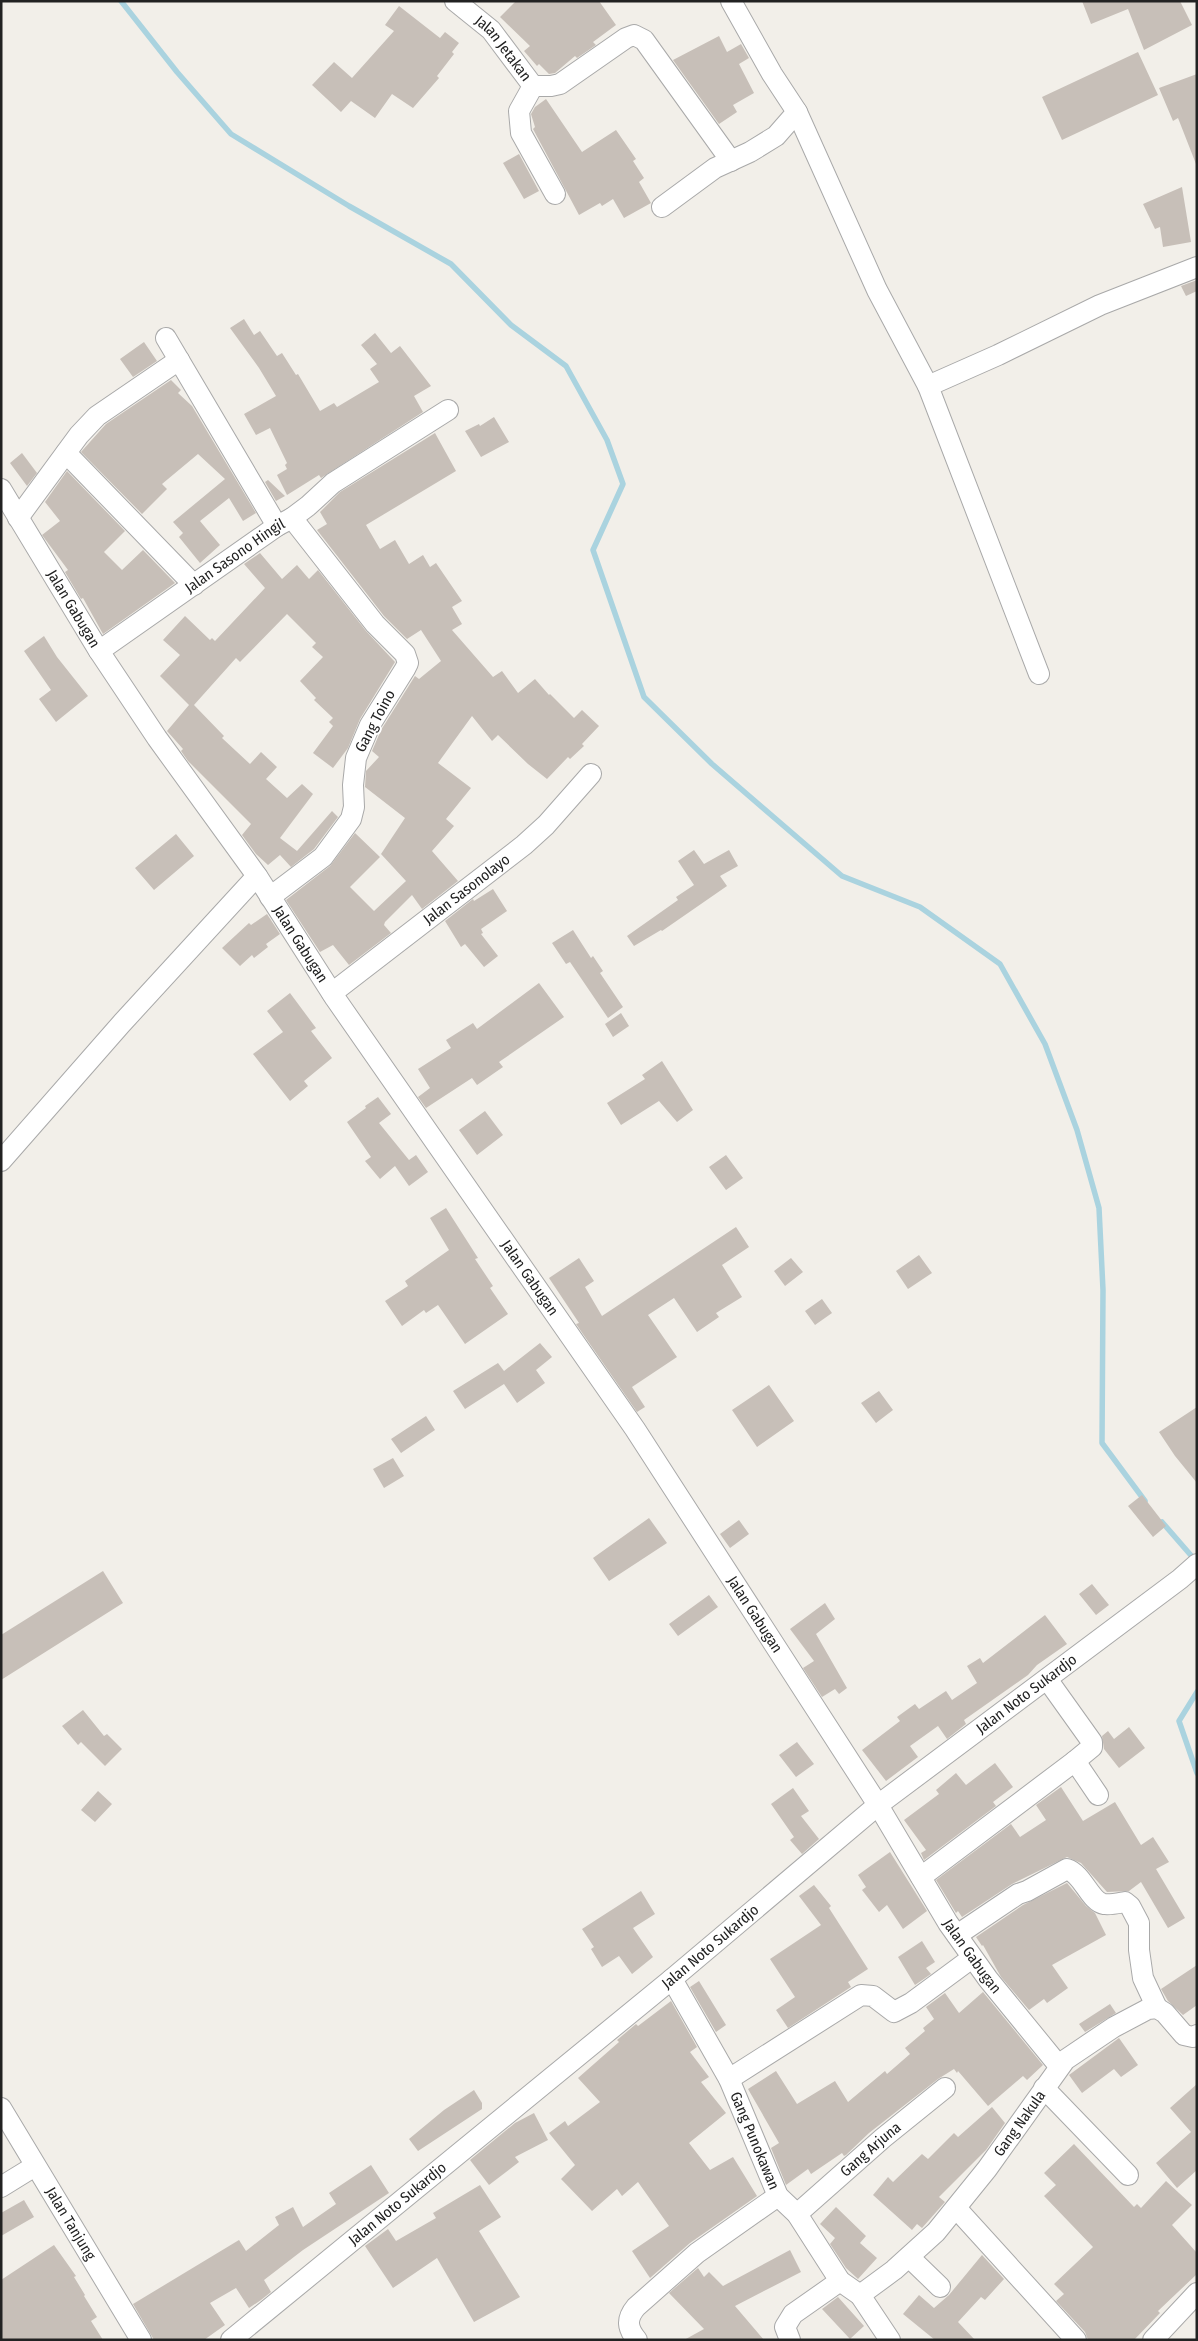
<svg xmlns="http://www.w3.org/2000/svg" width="1198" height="2341" viewBox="0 0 1198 2341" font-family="'Fira Sans Condensed',sans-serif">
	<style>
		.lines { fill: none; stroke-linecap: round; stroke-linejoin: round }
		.stream { stroke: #aad3df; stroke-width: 5.5 }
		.building { fill: #c7bfb8 }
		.street-casing { stroke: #a9a9a9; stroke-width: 22 }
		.street { stroke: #fff; stroke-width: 20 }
		.labels { text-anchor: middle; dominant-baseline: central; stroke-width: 4; stroke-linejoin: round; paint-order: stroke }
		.street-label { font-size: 15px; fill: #222; stroke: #fff }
	</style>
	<rect width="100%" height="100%" fill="#f2efe9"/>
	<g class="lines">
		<path class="stream" d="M121 1 177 72 231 134 349 206 451 264 511 325 566 366 607 440 623 484 593 550 644 697 712 764 842 876 920 907 1000 964 1045 1044 1077 1130 1099 1208 1103 1290 1102 1443 1145 1501
			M1162 1522 1195 1560
			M1197 1692 1179 1721 1197 1773"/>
	</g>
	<path class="building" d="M516 1H599L616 25 593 42 596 45 577 58 575 56 555 73 549 74 539 64 537 66 524 51 530 46 500 17Z
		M1082 1H1180L1192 25 1144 50 1128 9 1091 24Z
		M399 6 440 38 445 32 459 43 452 52 454 54 437 76 439 78 413 108 392 94 375 118 351 101 341 112 312 85 334 62 352 78 394 31 385 25Z
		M719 36 727 52 741 44 749 58 739 64 754 93 733 105 737 112 719 124 673 60Z
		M1138 52 1158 95 1062 140 1042 97Z
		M1197 74V163L1196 164 1178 118 1173 121 1159 88Z
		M546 99 582 152 616 130 636 159 633 161 644 178 639 182 651 203 624 218 613 199 602 206 600 203 579 215 533 129 535 127 531 114 535 107Z
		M519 154 539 191 524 199 503 163Z
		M1182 187 1191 242 1163 247 1160 227 1155 229 1143 204Z
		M1197 280V291L1186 296 1181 286Z
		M244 319 254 335 260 331 277 356 282 353 296 375 298 374 320 411 334 403 337 407 379 382 370 369 377 364 361 345 375 333 391 353 400 346 431 386 414 396 423 412 321 478 319 475 287 495 277 475 287 469 285 465 287 463 270 428 256 435 244 414 276 396 259 368 230 328Z
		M144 342 157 361 133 377 120 359Z
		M171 380 181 390 178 393 192 406 256 513 243 521 229 498 200 521 220 545 200 563 179 537 183 533 173 522 225 479 198 454 162 484 167 489 142 514 81 452 106 424Z
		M494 417 509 442 481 457 465 431 479 424 480 426Z
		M435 433 456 471 366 525 380 549 395 540 409 564 423 555 430 567 436 563 462 601 452 607 462 624 452 630 493 677 502 671 518 693 535 679 549 695 550 694 574 718 582 710 599 726 582 744 584 746 570 759 568 757 547 779 528 764 498 735 492 741 472 716 438 763 471 788 446 819 454 826 432 851 458 881 422 909 412 895 385 922 384 925 391 933 349 965 333 945 320 952 286 900 330 866 355 833 380 857 350 887 374 911 406 881 381 854 405 818 365 787 366 771 379 757 372 751 381 730 415 676 419 679 441 661 421 630 407 639 384 616 317 530 327 524 320 512 340 492Z
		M22 453 37 473 27 486 10 463Z
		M67 471 125 531 104 552 122 570 143 550 175 583 103 634 83 598 81 599 65 572 68 570 42 535 60 521 45 502Z
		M268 480 285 496 276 501 265 482Z
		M260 553 282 579 297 565 309 579 318 570 366 631 395 662 360 719 348 748 333 768 313 753 333 726 329 722 333 718 314 700 316 698 300 681 323 657 312 647 316 643 287 614 240 662 236 658 194 705 224 736 222 738 250 764 261 752 277 767 266 779 287 798 302 784 313 794 280 838 297 851 332 811 338 817 314 849 291 867 280 855 268 865 256 854 242 835 251 824 188 761 181 751 183 749 167 731 189 705 160 676 180 655 163 640 185 616 210 640 212 638 215 641 265 588 244 564Z
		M44 636 57 657 88 696 56 722 39 699 51 690 24 651Z
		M176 834 194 856 154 890 135 868Z
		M694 850 704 864 729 850 738 866 720 876 727 886 662 931 661 930 634 946 627 936 678 900 676 897 694 885 678 861Z
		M493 889 507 911 481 929 483 933 481 934 498 956 484 967 465 944 461 947 445 921 473 899 474 901Z
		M267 914 280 934 266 944 268 947 254 958 252 955 240 966 222 948 249 923 251 925Z
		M573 930 591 958 593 956 603 971 600 973 623 1007 608 1018 570 962 566 964 552 943Z
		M539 983 564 1017 499 1062 503 1067 477 1085 472 1078 426 1108 418 1097 430 1088 418 1069 451 1048 446 1040 473 1023 477 1029Z
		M290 993 316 1028 311 1031 332 1058 304 1081 308 1086 290 1101 253 1054 283 1032 267 1011Z
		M621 1013 629 1026 613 1037 605 1024Z
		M662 1061 693 1110 677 1122 659 1101 621 1125 607 1103 645 1079 642 1075Z
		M378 1097 391 1114 379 1123 409 1160 416 1155 428 1172 409 1186 395 1166 380 1179 365 1161 371 1157 347 1122 366 1108 365 1106Z
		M485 1111 503 1135 477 1155 459 1130Z
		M726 1155 743 1178 726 1190 709 1167Z
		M446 1208 478 1258 475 1259 493 1286 490 1288 508 1314 465 1344 438 1305 426 1313 424 1310 402 1326 385 1301 408 1286 405 1281 449 1250 430 1218Z
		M736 1227 749 1247 722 1265 742 1297 716 1313 719 1317 697 1332 674 1298 648 1315 677 1357 632 1387 645 1407 637 1412 576 1324 579 1323 549 1278 579 1258 594 1281 585 1287 602 1316Z
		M919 1255 932 1273 908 1289 896 1271Z
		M791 1258 803 1272 785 1286 774 1271Z
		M822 1299 832 1313 815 1325 805 1311Z
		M540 1343 552 1357 536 1370 545 1383 517 1403 504 1384 465 1409 453 1391 498 1363 504 1371Z
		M769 1385 794 1421 757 1447 732 1410Z
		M879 1391 893 1410 876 1423 861 1403Z
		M1197 1407V1483L1175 1456 1159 1432Z
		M426 1416 435 1430 401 1453 391 1439Z
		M393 1458 404 1476 384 1488 373 1469Z
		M1142 1495 1166 1526 1153 1537 1128 1506Z
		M649 1518 667 1543 609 1581 593 1558Z
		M739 1520 749 1534 730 1548 720 1534Z
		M103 1571 123 1603 1 1680V1635Z
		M1092 1584 1109 1605 1096 1615 1079 1594Z
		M709 1595 718 1607 678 1636 669 1624Z
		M825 1603 835 1619 816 1634 847 1688 839 1694 835 1689 822 1697 803 1668 814 1661 790 1629Z
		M1045 1615 1067 1644 1037 1665 1028 1675 964 1720 966 1724 947 1739 938 1726 910 1746 918 1757 886 1781 862 1750 900 1721 897 1717 915 1704 919 1709 946 1691 952 1700 977 1683 967 1666 980 1658 983 1663Z
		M83 1710 104 1736 107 1734 122 1749 105 1766 81 1742 78 1745 62 1726Z
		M1129 1727 1145 1748 1119 1768 1104 1749 1102 1736 1108 1731 1114 1739Z
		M797 1742 814 1764 796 1777 779 1755Z
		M995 1763 1013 1787 993 1802 996 1806 924 1860 921 1853 926 1850 904 1820 939 1794 936 1790 956 1773 966 1785Z
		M1061 1787 1083 1821 1115 1802 1141 1845 1153 1837 1169 1862 1156 1869 1185 1918 1168 1928 1141 1882 1129 1891 1107 1892 1081 1863 1067 1857 1012 1884 962 1917 958 1911 956 1913 936 1880 1011 1824 1020 1837 1046 1820 1036 1805Z
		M793 1788 809 1811 801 1816 819 1839 802 1854 790 1840 794 1837 771 1804Z
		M98 1791 112 1804 95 1822 81 1810Z
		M890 1852 927 1911 903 1929 887 1905 879 1912 862 1890 866 1887 858 1875Z
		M1067 1883 1086 1906 1095 1913 1106 1935 1052 1965 1068 1988 1047 2003 1044 1999 1029 2010 1001 1977 983 1945 982 1946 976 1937 1023 1905Z
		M814 1885 831 1906 829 1908 868 1969 848 1982 851 1987 788 2028 776 2010 795 1997 770 1959 821 1925 799 1896Z
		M641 1891 655 1914 633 1928 653 1957 632 1974 619 1956 602 1967 591 1949 594 1947 582 1929Z
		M922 1941 935 1962 926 1968 931 1974 915 1985 898 1957Z
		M1197 1965V2005L1183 2015 1168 2001 1161 1989Z
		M699 1981 726 2025 716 2032 690 1987Z
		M983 1992 1043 2065 1027 2080 1023 2076 988 2106 958 2071 957 2073 954 2069 938 2079 869 2133 846 2155 844 2156 842 2153 811 2174 808 2169 786 2185 771 2148 779 2143 748 2089 776 2071 797 2104 835 2081 848 2102 885 2071 887 2074 910 2054 905 2048 925 2031 923 2028 934 2019 926 2007 945 1993 959 2013Z
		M671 2001 697 2047 690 2052 709 2077 701 2082 726 2113 689 2143 710 2170 733 2157 757 2196 690 2243 650 2278 632 2251 669 2226 638 2182 622 2196 617 2189 592 2211 561 2179 575 2165 549 2133 565 2121 568 2126 600 2102 578 2078 619 2042 617 2040 636 2024 638 2026Z
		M1110 2004 1116 2013 1085 2032 1079 2024Z
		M1119 2038 1138 2065 1121 2077 1114 2069 1082 2093 1069 2075Z
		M1197 2084V2170L1177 2188 1156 2163 1191 2132 1170 2108Z
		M474 2090 482 2103V2109L418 2151 409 2139 444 2110Z
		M992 2107 1005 2123 986 2150 939 2197 945 2202 922 2228 917 2224 912 2230 873 2195 888 2177 893 2182 922 2154 928 2159 954 2133 958 2137Z
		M534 2113 548 2140 515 2157 519 2162 489 2185 470 2160 515 2123Z
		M1074 2144 1134 2207 1137 2204 1141 2208 1166 2181 1192 2205 1172 2225 1197 2253V2274L1158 2311 1160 2313 1134 2340H1088L1085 2332 1056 2301 1064 2294 1054 2284 1093 2247 1044 2196 1056 2185 1044 2173Z
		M371 2165 389 2193 303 2250 264 2280 271 2292 261 2300 249 2308 236 2288 210 2303 225 2325 204 2340H154L133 2304 239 2240 246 2251 279 2225 275 2217 293 2207 303 2227 336 2204 329 2193Z
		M480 2185 501 2217 479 2231 520 2297 474 2322 437 2258 393 2288 365 2246 388 2229 396 2241 436 2218 433 2213Z
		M24 2200 34 2217 1 2236V2213Z
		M836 2207 866 2236 860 2243 877 2258 858 2279 846 2268 830 2244 835 2238 820 2224Z
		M54 2245 76 2276 74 2277 85 2295 84 2296 97 2317 91 2321 103 2340H1V2280Z
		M790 2250 801 2272 735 2306 764 2340H684L704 2329 669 2293 698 2268 704 2277 709 2272 723 2286Z
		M982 2255 1004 2279 985 2300 981 2297 958 2322 975 2340H935L903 2314 919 2295 934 2308 949 2295Z
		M838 2297 864 2326 850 2339 822 2309Z"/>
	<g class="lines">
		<defs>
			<g id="street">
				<path id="s1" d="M455 1 491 30 533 86H551L560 84 626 38 634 35 644 40 731 161"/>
				<path d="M533 86 519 111 521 133 555 194"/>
				<path d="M797 112 877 290 928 386"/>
				<path d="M662 207 715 168 750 152 776 136 797 112 772 74 731 1"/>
				<path d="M166 338 277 526"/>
				<path d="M66 453 194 585"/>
				<path id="s2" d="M1 489 99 651 157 738 257 876 335 998 635 1429 878 1805 948 1923 988 1979 1059 2066"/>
				<path d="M18 518 79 435 97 416 179 360"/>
				<path d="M292 518 308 506 333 483 448 410"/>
				<path id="s3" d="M99 651 277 526 292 518 375 624 405 654 408 663 405 669 370 725 356 758 353 785 354 807 351 819 323 857 270 897"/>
				<path d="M1039 674 928 386 998 355 1100 305 1197 267"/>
				<path id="s4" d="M332 993 524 845 546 825 591 774"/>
				<path d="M1 1161 122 1023 257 876"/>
				<path d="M1047 1679 1092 1742V1747L1075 1761"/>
				<path d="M921 1877 1075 1761 1098 1795"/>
				<path d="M957 1935 1018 1894 1027 1891 1067 1869C1083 1874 1090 1902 1104 1904 1110 1905 1119 1903 1125 1902L1130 1906 1139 1923V1950L1143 1978 1157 2008"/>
				<path id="s5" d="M672 1979 729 2079 778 2196 797 2214 840 2281 860 2295 890 2340"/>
				<path d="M729 2079 861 1995 873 1996 894 2012 911 2003 972 1958"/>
				<path d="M1044 2088 1128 2175"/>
				<path id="s6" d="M1 2108 141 2340"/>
				<path d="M1 2187 35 2166"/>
				<path d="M956 2208 1076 2340"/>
				<path id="s7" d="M797 2214 883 2138 945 2088"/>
				<path d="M909 2257 940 2287"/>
				<path id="s8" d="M860 2295 894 2270 936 2232 987 2169 1065 2060 1114 2027 1148 2009 1157 2008 1165 2013 1184 2035 1193 2037 1197 2035"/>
				<path id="s9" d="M231 2340 672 1979 878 1805 1180 1579 1197 1564"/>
				<path d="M637 2340C627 2328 626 2319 636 2307L697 2253 778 2196"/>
				<path d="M790 2340 785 2327 793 2314 840 2281"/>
				<path d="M1153 2340 1197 2293"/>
			</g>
		</defs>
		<use href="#street" class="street-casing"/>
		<use href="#street" class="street"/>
	</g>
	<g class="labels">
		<g class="street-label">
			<text stroke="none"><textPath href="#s1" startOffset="68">Jalan Jetakan</textPath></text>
			<text stroke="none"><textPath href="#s3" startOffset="166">Jalan Sasono Hingil</textPath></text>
			<text stroke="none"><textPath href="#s2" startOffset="140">Jalan Gabugan</textPath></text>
			<text transform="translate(375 721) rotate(-62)">Gang Toino</text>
			<text stroke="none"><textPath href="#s4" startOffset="170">Jalan Sasonolayo</textPath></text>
			<text stroke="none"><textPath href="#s2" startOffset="545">Jalan Gabugan</textPath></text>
			<text stroke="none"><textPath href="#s2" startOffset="950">Jalan Gabugan</textPath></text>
			<text stroke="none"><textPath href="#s2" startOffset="1355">Jalan Gabugan</textPath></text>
			<text stroke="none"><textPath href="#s9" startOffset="1025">Jalan Noto Sukardjo</textPath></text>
			<text stroke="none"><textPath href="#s9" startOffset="620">Jalan Noto Sukardjo</textPath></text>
			<text stroke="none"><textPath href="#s2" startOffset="1760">Jalan Gabugan</textPath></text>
			<text stroke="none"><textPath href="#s8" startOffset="236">Gang Nakula</textPath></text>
			<text stroke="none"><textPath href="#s5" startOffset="182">Gang Punokawan</textPath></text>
			<text stroke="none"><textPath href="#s7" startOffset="98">Gang Arjuna</textPath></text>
			<text stroke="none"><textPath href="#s9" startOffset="215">Jalan Noto Sukardjo</textPath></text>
			<text stroke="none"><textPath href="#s6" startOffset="135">Jalan Tanjung</textPath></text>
		</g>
	</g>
	<rect width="1198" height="2341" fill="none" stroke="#222222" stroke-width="5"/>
</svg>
